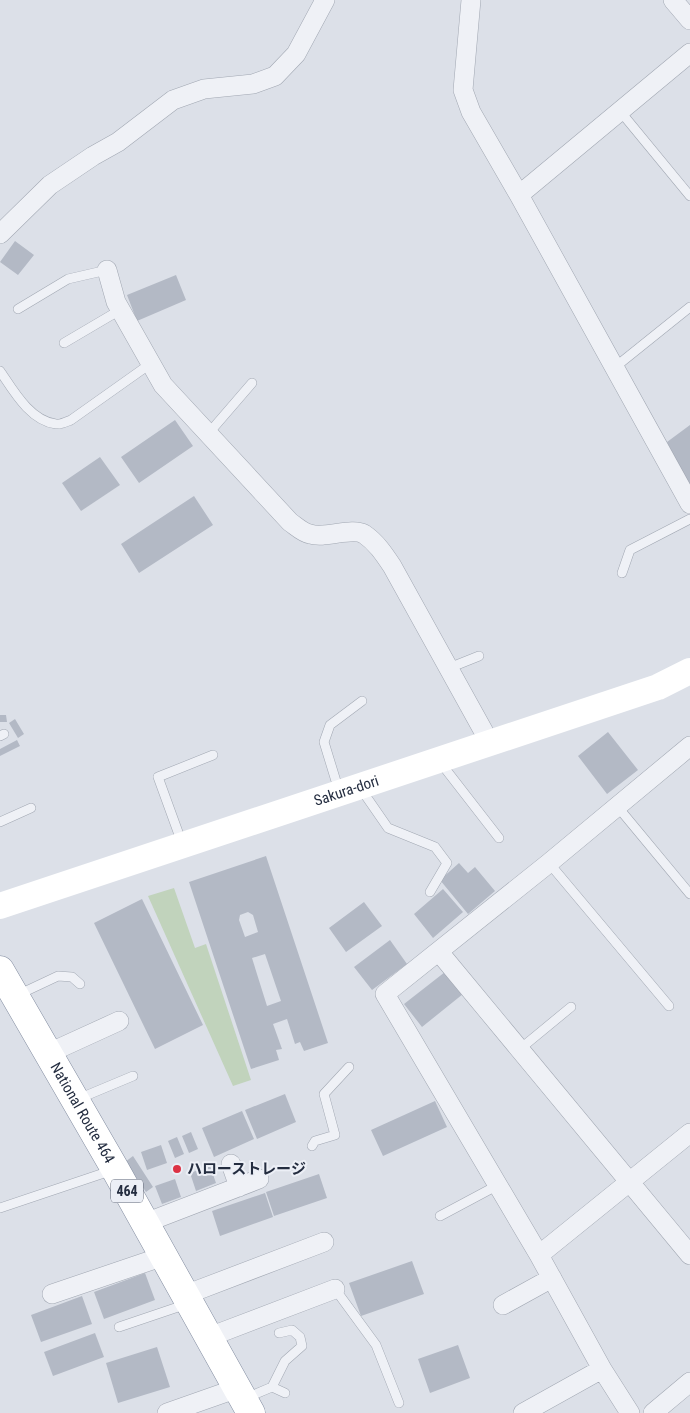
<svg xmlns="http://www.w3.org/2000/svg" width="690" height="1413" viewBox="0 0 690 1413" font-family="'Roboto Condensed','Noto Sans JP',sans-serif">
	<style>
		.green { fill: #c1d3bc }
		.building { fill: #b3b9c5; fill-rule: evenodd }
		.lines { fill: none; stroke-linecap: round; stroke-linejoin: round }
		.lane-casing { stroke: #a1a7b2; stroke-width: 10 }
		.street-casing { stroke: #a1a7b2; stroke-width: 20 }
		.highway-casing { stroke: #828ca0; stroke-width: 29 }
		.lane { stroke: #eff1f6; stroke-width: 9 }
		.street { stroke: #eff1f6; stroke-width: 19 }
		.secondary { stroke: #fff; stroke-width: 26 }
		.highway { stroke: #fff; stroke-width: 28 }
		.poi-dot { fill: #dc3244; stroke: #eceff6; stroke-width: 2 }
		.labels { text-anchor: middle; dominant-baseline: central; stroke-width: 4; stroke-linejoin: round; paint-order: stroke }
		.shield { fill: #eceff6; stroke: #606777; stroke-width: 1 }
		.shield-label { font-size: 14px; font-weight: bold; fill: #242d40 }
		.street-label { font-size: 15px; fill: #242d40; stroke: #eceff6 }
		.poi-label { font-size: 15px; font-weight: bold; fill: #242d40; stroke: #eceff6; text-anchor: start }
	</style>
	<rect width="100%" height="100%" fill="#dce0e8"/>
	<path class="green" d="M174 888 195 948 206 944 251 1080 233 1086 148 896Z"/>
	<path class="building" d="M15 241 34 255 18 275 0 262Z
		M176 275 186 300 137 321 127 295Z
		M175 420 193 446 139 483 121 457Z
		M690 425V488L667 442Z
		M100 457 120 485 81 511 62 483Z
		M194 496 213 525 139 573 121 544Z
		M0 715H6L7 722H0Z
		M15 719 24 734 18 738 9 723Z
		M608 732 638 770 607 794 578 756Z
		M17 740 20 746 0 756V749Z
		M266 856 328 1043 304 1051 300 1042 295 1044 287 1019 273 1024 282 1049 276 1050 279 1060 251 1069 189 882ZM248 912 253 915 258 932 245 937 239 920 240 915ZM265 954 281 1001 267 1006 252 958Z
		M459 863 468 873 475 867 495 891 468 914 440 880Z
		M443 889 463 912 433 938 414 914Z
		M142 899 203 1025 155 1049 94 923Z
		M364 902 382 926 346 952 329 928Z
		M390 940 407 964 372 990 354 967Z
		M445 972 463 994 422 1027 404 1004Z
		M285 1094 296 1122 257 1139 245 1110Z
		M435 1101 447 1127 383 1156 371 1130Z
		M242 1111 254 1139 214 1157 202 1128Z
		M191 1132 198 1149 189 1153 182 1136Z
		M177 1137 184 1154 175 1158 168 1141Z
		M161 1145 167 1163 147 1170 141 1152Z
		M133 1156 153 1187 146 1192 125 1162Z
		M210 1166 216 1183 196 1191 190 1173Z
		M319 1174 327 1198 274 1216 266 1192Z
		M175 1179 181 1197 162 1204 155 1186Z
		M265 1193 273 1217 220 1236 212 1211Z
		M412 1261 424 1294 361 1316 349 1283Z
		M145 1273 155 1300 104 1319 94 1292Z
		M82 1296 92 1324 41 1342 31 1315Z
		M95 1333 104 1357 53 1376 44 1352Z
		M458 1345 470 1378 430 1393 418 1359Z
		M157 1347 170 1387 118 1403 106 1363Z"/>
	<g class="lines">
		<defs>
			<path id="lane" d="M620 111 690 196
				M18 309 68 279 107 270
				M64 343 120 310
				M614 368 690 307
				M0 371C13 390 30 421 56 424 60 425 66 422 71 420L150 364
				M208 434 252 383
				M622 573 630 550 690 519
				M449 668 479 656
				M0 736 4 734
				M440 762 499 838
				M361 789 388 828 435 847 447 863 430 892
				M339 791 324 742 330 725 362 701
				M617 806 690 894
				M0 822 31 808
				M182 843 158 777 213 755
				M549 863 669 1006
				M20 999 24 992 58 976 72 977 80 984
				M520 1049 571 1007
				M78 1099 133 1076
				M312 1146 315 1141 335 1135 324 1094 349 1067
				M0 1208 113 1170
				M440 1216 498 1185
				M335 1289 376 1345 399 1403
				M119 1327 187 1304
				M272 1387 285 1393
				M246 1398 272 1387 285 1361 302 1346 300 1337 292 1330 279 1333"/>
			<path id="street" d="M471 0 463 90 471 112 519 195 690 504
				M673 0 690 20
				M519 195 690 53
				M0 234 50 185 93 156 118 142 173 100 204 89 253 84 275 76 296 54 325 0
				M107 270 116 302 163 385 290 522C296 526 303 533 310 534 325 539 352 527 364 534 376 542 384 554 392 566L490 743
				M439 952 690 1255
				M49 1053 119 1021
				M231 1164 239 1187
				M145 1223 259 1179
				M539 1255 690 1133
				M52 1294 164 1256
				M185 1295 324 1242
				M503 1305 552 1278
				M209 1337 335 1289
				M167 1413 238 1388
				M523 1413 602 1369
				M630 1413 602 1369 539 1255 385 994 549 863 690 746
				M653 1413 690 1382"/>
			<g id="highway">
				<path id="s2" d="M0 970 115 1169 251 1413"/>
			</g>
		</defs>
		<use href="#lane" class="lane-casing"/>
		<use href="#street" class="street-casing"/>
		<use href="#highway" class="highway-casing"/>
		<use href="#lane" class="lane"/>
		<use href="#street" class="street"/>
		<path class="secondary" id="s1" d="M0 906 658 687 690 671"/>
		<use href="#highway" class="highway"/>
	</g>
	<circle class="poi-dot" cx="177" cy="1169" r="5"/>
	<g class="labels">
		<rect class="shield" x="111" y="1179.5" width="32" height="23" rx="4"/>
		<g class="shield-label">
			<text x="127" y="1191">464</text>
		</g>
		<g class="street-label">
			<text stroke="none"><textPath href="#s1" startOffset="365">Sakura-dori</textPath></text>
			<text stroke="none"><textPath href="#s2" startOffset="165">National Route 464</textPath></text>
		</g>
		<g class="poi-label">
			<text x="187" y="1169">ハローストレージ</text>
		</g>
	</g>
</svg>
